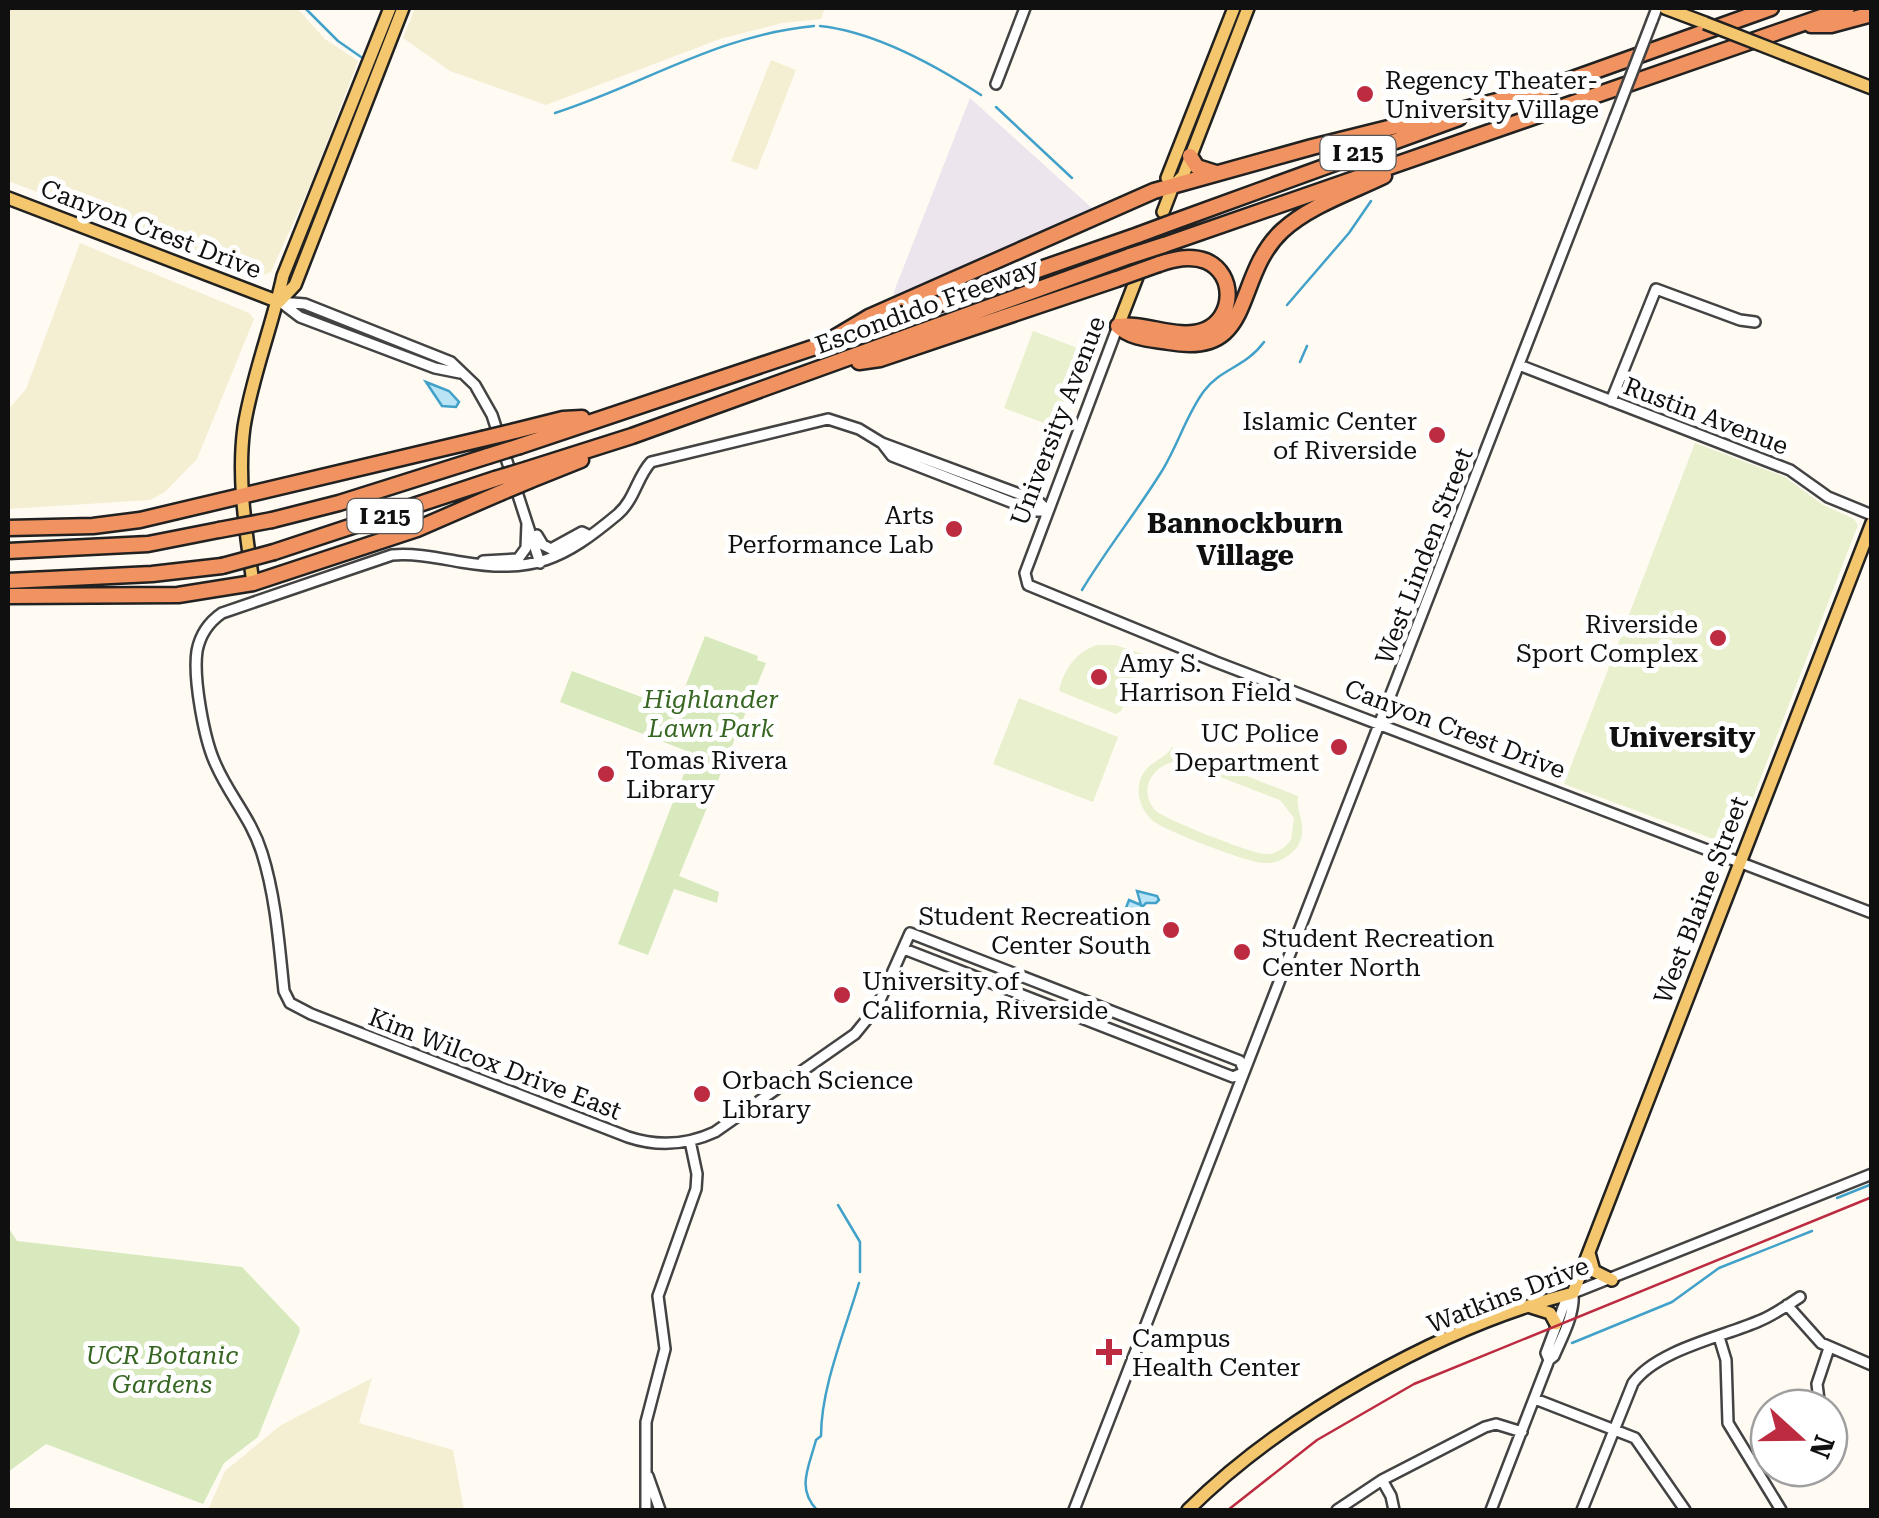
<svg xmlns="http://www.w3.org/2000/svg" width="1879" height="1518" viewBox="0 0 1879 1518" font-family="'Roboto Serif',serif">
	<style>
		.industrial { fill: #ece5ee }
		.farmland { fill: #f4eed3 }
		.green { fill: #d8e9bd }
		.pitch { fill: #e8f0ce; fill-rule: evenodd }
		.water { fill: #b9e4f5; stroke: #42a1c9; stroke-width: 2.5 }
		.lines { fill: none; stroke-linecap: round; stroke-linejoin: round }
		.stream { stroke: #42a1c9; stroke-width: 2.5 }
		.minor-casing { stroke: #434343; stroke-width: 14 }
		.major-casing { stroke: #212121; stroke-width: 16 }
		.highway-casing { stroke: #212121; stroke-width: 19 }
		.minor { stroke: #fff; stroke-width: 9 }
		.major { stroke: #f4c66d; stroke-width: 11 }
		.highway { stroke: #f09360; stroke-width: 14 }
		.rail { stroke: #bc2b40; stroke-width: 2.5 }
		.minor-bridge-casing { stroke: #434343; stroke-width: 14; stroke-linecap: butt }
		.major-bridge-casing { stroke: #212121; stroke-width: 16; stroke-linecap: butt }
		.highway-bridge-casing { stroke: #212121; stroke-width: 19; stroke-linecap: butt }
		.minor-bridge { stroke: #fff; stroke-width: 9 }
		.major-bridge { stroke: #f4c66d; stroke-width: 11 }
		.highway-bridge { stroke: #f09360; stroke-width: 14 }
		.poi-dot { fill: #bc2b40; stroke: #fff; stroke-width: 4 }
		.labels { text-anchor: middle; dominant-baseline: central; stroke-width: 10; stroke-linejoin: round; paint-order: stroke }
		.shield { fill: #fff; stroke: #585858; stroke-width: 2.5 }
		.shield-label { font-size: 22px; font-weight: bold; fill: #101010 }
		.poi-label { font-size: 25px; fill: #101010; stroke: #fff; text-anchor: start }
		.street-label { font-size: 25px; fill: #101010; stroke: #fff }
		.park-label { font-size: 25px; font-style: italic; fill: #366621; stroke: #fff }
		.neighbourhood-label { font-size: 28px; font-weight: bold; fill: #101010; stroke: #fff }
	</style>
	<rect width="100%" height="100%" fill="#fffbf3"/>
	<path class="industrial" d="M970 98 1093 209 899 297 893 294Z"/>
	<path class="farmland" d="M8 8H297L325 39 358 61 313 179 271 272 260 276 8 181Z
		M415 8H825L821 19 782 23 720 39 546 105 450 71 403 38Z
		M771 60 796 70 757 170 731 161Z
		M80 243 249 313 254 319 197 459 165 492 150 500 8 509V410L26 389Z
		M372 1378 359 1423 453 1450 464 1510H208L225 1471 281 1425Z"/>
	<path class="green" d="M705 636 758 656 757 660 766 663 679 876 719 892 717 903 674 889 648 955 618 944 692 753 560 702 572 671 676 710Z
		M8 1227 17 1241 242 1267 299 1327 300 1331 258 1437 224 1463 203 1504 46 1444 8 1472Z"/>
	<path class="pitch" d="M1033 331 1083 350 1054 427 1004 408Z
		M1695 443 1785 477 1823 505 1854 519 1858 525 1736 842 1732 846 1564 784Z
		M1097 645H1115L1143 654 1121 711 1116 714 1059 691C1064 669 1075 653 1097 645Z
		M1019 698 1118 737 1093 802 993 764Z
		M1172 747 1298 796C1295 813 1310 827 1297 847 1289 858 1276 864 1263 863 1246 862 1166 831 1153 821 1143 812 1137 799 1139 786 1142 762 1163 762 1172 747ZM1173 762 1187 764 1280 800 1294 818 1291 840C1284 848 1276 855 1264 854 1251 853 1163 819 1155 810 1138 790 1152 767 1173 762Z"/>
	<path class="water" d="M426 382 449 391 459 402 456 407 442 406Z
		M1137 891 1157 896 1159 900 1156 903H1146L1139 910 1133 926 1121 921 1129 900 1141 905Z"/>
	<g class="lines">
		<path class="stream" d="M305 8 338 41 361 57
			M820 26C876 32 935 65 981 95
			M996 107 1072 178
			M555 113C643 85 717 35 814 26
			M1287 305 1349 233 1371 201
			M1300 362 1307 346
			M1082 590C1106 550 1135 514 1160 474 1177 448 1186 415 1204 391 1220 369 1246 367 1264 342
			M1837 1198 1872 1184
			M838 1205 860 1242V1272
			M1572 1343 1672 1302 1719 1268 1812 1231
			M817 1510C796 1488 809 1467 816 1440L821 1436C821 1387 845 1331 859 1283"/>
		<defs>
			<path id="minor" d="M1652 21 1657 8
				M996 84 1025 8
				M279 302 305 304 451 362 475 385 492 415 540 563
				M283 304 300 317 435 368 460 373
				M1118 326 1025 573 1028 585 1216 662 1872 913
				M1519 365 1790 470 1828 497 1872 515
				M1611 401 1656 289 1740 320 1755 322
				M882 443 892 456 1034 511H1048
				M1048 511 1038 501 882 443 859 429 828 419 651 462C637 477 635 499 618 514 563 560 533 574 461 562 438 558 415 553 392 555L222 613C209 622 200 635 197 651 193 678 204 740 216 765 230 797 251 818 262 853 276 898 279 944 284 991L290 1003 311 1014 628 1137C658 1147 687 1145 715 1132L855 1034 877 1007 910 933 1240 1061 1244 1071
				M537 535 543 545 551 549 582 532 588 535
				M483 561 518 559 526 548 527 523
				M904 949 1233 1077 1242 1073
				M1573 1293 1872 1174
				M1787 1305 1821 1343 1872 1365
				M1719 1337 1726 1360 1728 1423 1781 1510
				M1549 1360 1546 1353 1564 1305 1572 1294
				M1535 1399 1635 1438 1685 1510
				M1820 1408 1817 1384 1829 1348
				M648 1476 660 1510
				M1382 1480 1391 1496 1394 1510
				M646 1510V1422L665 1349 658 1296 696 1189 697 1174 690 1141
				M1074 1510 1615 117
				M1337 1510 1382 1480 1485 1427 1496 1424 1522 1432
				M1491 1510 1549 1360 1554 1356C1562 1337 1575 1314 1573 1293
				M1582 1510 1633 1383C1657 1350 1722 1337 1759 1321 1774 1315 1786 1306 1800 1297"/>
			<path id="major" d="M1665 8 1705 23
				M1787 55 1872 88
				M1173 186 1167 178 1234 8
				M8 198 279 302
				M1163 212 1173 186 1183 176 1248 8
				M279 302 295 285 403 8
				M1118 326 1137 277
				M253 583C246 532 237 479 244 427 252 376 272 327 283 276L390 8
				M1589 1253 1594 1271 1612 1280
				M1531 1307 1550 1313 1556 1324
				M1188 1510C1284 1415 1442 1326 1573 1293L1872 523"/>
			<path id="highway" d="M1811 25H1831L1872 14
				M1536 92 1771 8
				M1190 156 1197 167 1216 173
				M1173 222 1459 118
				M1164 245 1847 8
				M1118 326C1132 339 1151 339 1169 342 1257 358 1232 278 1282 231 1309 206 1351 192 1384 176
				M1118 326C1146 322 1178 341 1205 330 1234 318 1236 274 1206 261 1190 255 1174 259 1159 264
				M851 335 1138 235
				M822 345 869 317 1154 191 1312 147 1545 89
				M859 362 880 359 1117 279
				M515 431 563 419 582 418
				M520 446 830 342
				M528 469 632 436 1130 256
				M531 480 581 460
				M272 520 339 503 488 456
				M8 528 93 526 140 520 482 439
				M8 551 148 544 219 530
				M274 552 495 479
				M8 581 152 574 222 566
				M8 596 178 595 253 583 417 529 500 493"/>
		</defs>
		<use href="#minor" class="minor-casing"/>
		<use href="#major" class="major-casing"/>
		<use href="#highway" class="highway-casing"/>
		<use href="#minor" class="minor"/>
		<use href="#major" class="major"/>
		<use href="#highway" class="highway"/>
		<path class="rail" d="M1228 1510 1317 1440 1414 1384 1872 1197"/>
		<defs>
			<path id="minor-bridge" d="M1615 117 1652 21"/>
			<path id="major-bridge" d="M1705 23 1787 55"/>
			<path id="highway-bridge" d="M1138 235 1173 222
				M1130 256 1164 245
				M1117 279 1159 264
				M482 439 515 431
				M488 456 520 446
				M495 479 528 469
				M500 493 531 480
				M219 530 272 520
				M222 566 274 552"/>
		</defs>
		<use href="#minor-bridge" class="minor-bridge-casing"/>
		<use href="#major-bridge" class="major-bridge-casing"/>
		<use href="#highway-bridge" class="highway-bridge-casing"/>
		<use href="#minor-bridge" class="minor-bridge"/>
		<use href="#major-bridge" class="major-bridge"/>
		<use href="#highway-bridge" class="highway-bridge"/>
	</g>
	<g class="poi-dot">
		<circle cx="1365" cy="94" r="10"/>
		<circle cx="1437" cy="435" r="10"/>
		<circle cx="954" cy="529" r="10"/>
		<circle cx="1718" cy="638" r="10"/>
		<circle cx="1099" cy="677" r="10"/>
		<circle cx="1339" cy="747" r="10"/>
		<circle cx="606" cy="774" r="10"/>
		<circle cx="1171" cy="930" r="10"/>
		<circle cx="1242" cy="952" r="10"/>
		<circle cx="842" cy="995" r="10"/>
		<circle cx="702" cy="1094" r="10"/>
		<path d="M1104 1337h10v10h10v10h-10v10h-10v-10h-10v-10h10z"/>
	</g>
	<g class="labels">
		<g class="shield">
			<rect x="1320.5" y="136" width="75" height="34" rx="8"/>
			<rect x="347.5" y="499" width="75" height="34" rx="8"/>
		</g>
		<g class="shield-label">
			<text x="1358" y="153">I 215</text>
			<text x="385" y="516">I 215</text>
		</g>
		<g class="poi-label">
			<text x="1385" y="80">Regency Theater-<tspan x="1385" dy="29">University Village</tspan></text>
			<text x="1417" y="421" text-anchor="end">Islamic Center<tspan x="1417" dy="29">of Riverside</tspan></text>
			<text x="934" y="515" text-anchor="end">Arts<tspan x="934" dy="29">Performance Lab</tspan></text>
			<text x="1698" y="624" text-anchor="end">Riverside<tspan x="1698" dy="29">Sport Complex</tspan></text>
			<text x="1119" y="663">Amy S.<tspan x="1119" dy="29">Harrison Field</tspan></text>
			<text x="1319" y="733" text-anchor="end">UC Police<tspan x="1319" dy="29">Department</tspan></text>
			<text x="626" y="760">Tomas Rivera<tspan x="626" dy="29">Library</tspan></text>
			<text x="1151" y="916" text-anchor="end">Student Recreation<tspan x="1151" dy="29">Center South</tspan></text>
			<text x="1262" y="938">Student Recreation<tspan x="1262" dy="29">Center North</tspan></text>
			<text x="862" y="981">University of<tspan x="862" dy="29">California, Riverside</tspan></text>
			<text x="722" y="1080">Orbach Science<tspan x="722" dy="29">Library</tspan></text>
			<text x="1132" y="1338">Campus<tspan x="1132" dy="29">Health Center</tspan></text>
		</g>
		<g class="street-label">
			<text transform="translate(151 229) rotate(21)">Canyon Crest Drive</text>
			<text transform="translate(927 306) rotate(-20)">Escondido Freeway</text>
			<text transform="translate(1706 416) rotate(21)">Rustin Avenue</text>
			<text transform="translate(1058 421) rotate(-69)">University Avenue</text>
			<text transform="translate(1424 556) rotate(-69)">West Linden Street</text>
			<text transform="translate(1455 729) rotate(21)">Canyon Crest Drive</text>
			<text transform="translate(1701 900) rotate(-69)">West Blaine Street</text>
			<text transform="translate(495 1064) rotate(21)">Kim Wilcox Drive East</text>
			<text transform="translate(1508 1295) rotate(-21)">Watkins Drive</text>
		</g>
		<g class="park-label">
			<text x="711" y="699">Highlander<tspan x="711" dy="29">Lawn Park</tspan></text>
			<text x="162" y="1355">UCR Botanic<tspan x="162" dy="29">Gardens</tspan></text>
		</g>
		<g class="neighbourhood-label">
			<text x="1245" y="523">Bannockburn<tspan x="1245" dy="32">Village</tspan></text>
			<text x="1682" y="737">University</text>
		</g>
	</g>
	<rect width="1879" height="1518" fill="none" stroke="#101010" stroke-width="20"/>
	<g transform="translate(1799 1438) rotate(111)"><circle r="48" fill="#ffffff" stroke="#9f9f9f" stroke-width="2.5"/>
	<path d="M0-8L18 38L0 25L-18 38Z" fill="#bc2b40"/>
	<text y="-15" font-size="28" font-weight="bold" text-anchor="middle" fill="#101010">N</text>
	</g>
</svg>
